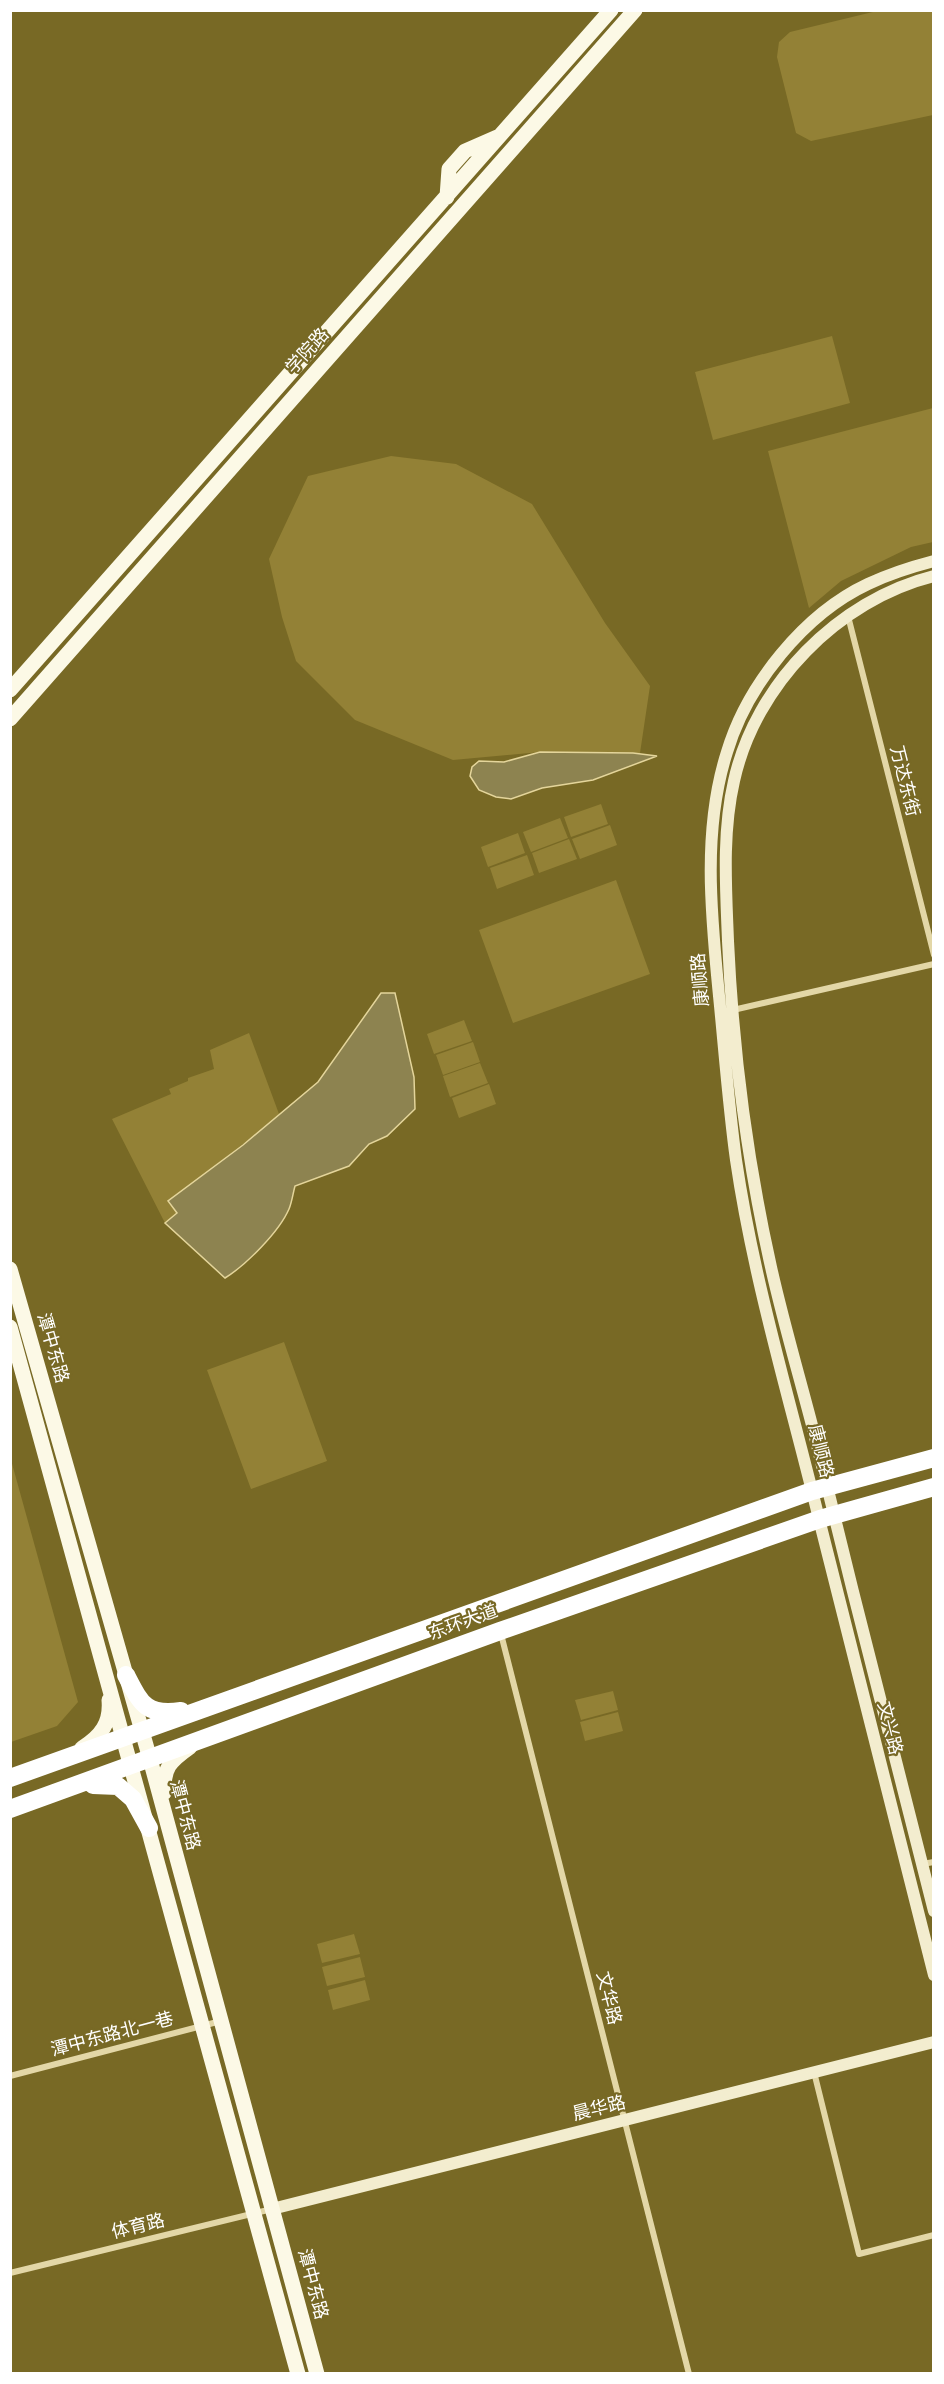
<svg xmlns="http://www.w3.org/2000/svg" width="944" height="2384" viewBox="0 0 944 2384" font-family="'Fira Sans','Noto Sans SC',sans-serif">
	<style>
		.green { fill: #938136 }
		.water { fill: #8d8350; stroke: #e4d59b; stroke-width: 1.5 }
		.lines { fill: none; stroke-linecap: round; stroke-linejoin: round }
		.street { stroke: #e3d7a7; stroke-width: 6 }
		.secondary { stroke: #f3edcf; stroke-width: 12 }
		.primary { stroke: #fcf9e6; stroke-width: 15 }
		.highway { stroke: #fff; stroke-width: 18 }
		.labels { text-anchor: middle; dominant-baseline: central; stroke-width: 4.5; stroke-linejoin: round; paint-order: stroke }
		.street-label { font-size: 18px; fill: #fff; stroke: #786925 }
	</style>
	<rect width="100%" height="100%" fill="#786925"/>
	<path class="green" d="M877 11H933V115L811 141 796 133 777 57 779 42 790 32Z
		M832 336 850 403 713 440 695 372Z
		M933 408V542L911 547 841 581 809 608 768 451Z
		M391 456 456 464 532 504 605 623 650 686 640 753 540 752 453 760 355 720 296 661 282 617 269 559 308 476Z
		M601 804 608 824 571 837 564 817Z
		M560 818 568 838 531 852 523 832Z
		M610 825 617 845 580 859 572 839Z
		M518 833 525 853 488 867 481 847Z
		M569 839 577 859 539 873 532 853Z
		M527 855 534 875 497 889 490 868Z
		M616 880 650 974 513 1023 479 930Z
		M464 1020 472 1041 434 1054 427 1034Z
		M249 1033 279 1114 243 1144 168 1202 177 1213 165 1223 112 1119 171 1094 169 1089 188 1081V1078L214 1069 210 1050Z
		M473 1042 480 1062 443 1075 436 1055Z
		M480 1063 488 1083 450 1097 443 1076Z
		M489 1084 496 1104 459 1118 452 1098Z
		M284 1342 327 1461 251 1489 207 1370Z
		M11 1460 78 1702 57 1726 11 1742Z
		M613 1691 618 1710 581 1720 575 1700Z
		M618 1712 623 1731 585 1741 580 1722Z
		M354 1934 360 1954 322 1963 317 1944Z
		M360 1957 365 1977 327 1986 322 1967Z
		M365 1980 370 2000 333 2010 328 1990Z"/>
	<path class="water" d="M540 752 633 753 657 756 593 780 542 788 511 799 496 797 479 790 470 776 472 767 479 761 504 762Z
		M381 993H395L414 1077 415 1109 387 1136 369 1144 349 1166 295 1186C293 1193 292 1202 289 1209 279 1232 246 1265 225 1278L165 1223 177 1213 168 1201 243 1145 318 1082Z"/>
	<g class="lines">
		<path class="street" d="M848 616 934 955
			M733 1010 934 964
			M501 1634 689 2374
			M922 1864 934 1862
			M814 2072 859 2254 934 2235
			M10 2076 221 2021
			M10 2273 272 2209"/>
		<path class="secondary" d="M934 561C911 567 889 574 868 584 804 614 747 685 727 752 701 833 712 923 720 1006 725 1057 729 1109 736 1160 754 1283 791 1403 820 1523 858 1674 896 1824 934 1975
			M934 576C838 600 755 685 734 781 722 833 726 888 728 941 733 1050 747 1160 771 1267 783 1321 799 1375 813 1429 852 1590 893 1751 934 1911
			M272 2209 934 2042"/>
		<path class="primary" d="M447 197 449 169 465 151 497 137
			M10 690 611 10
			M10 719 635 10
			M10 1269 150 1759 317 2374
			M10 1327 298 2374
			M82 1748C101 1736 111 1723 109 1700
			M164 1793C163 1768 170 1761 190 1747"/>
		<path class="highway" d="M126 1675C141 1704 146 1716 181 1711
			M10 1778 812 1491 934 1458
			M93 1785 118 1786 133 1799 149 1828
			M10 1809 500 1631 820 1519 934 1487"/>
	</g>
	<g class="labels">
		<g class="street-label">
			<text transform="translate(307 351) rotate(-48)">学院路</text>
			<text transform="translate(905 781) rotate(76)">万达东街</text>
			<text transform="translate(700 980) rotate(-95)">康顺路</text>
			<text transform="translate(53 1348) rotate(74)">潭中东路</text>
			<text transform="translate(821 1451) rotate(76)">康顺路</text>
			<text transform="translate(463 1622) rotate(-20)">东环大道</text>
			<text transform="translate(890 1728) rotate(76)">文兴路</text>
			<text transform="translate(185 1815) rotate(75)">潭中东路</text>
			<text transform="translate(609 1998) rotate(76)">文华路</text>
			<text transform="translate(112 2034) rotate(-15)">潭中东路北一巷</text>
			<text transform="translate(599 2108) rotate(-14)">晨华路</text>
			<text transform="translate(138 2226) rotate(-14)">体育路</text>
			<text transform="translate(313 2284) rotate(75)">潭中东路</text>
		</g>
	</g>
	<rect width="944" height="2384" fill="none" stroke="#ffffff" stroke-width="24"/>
</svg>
